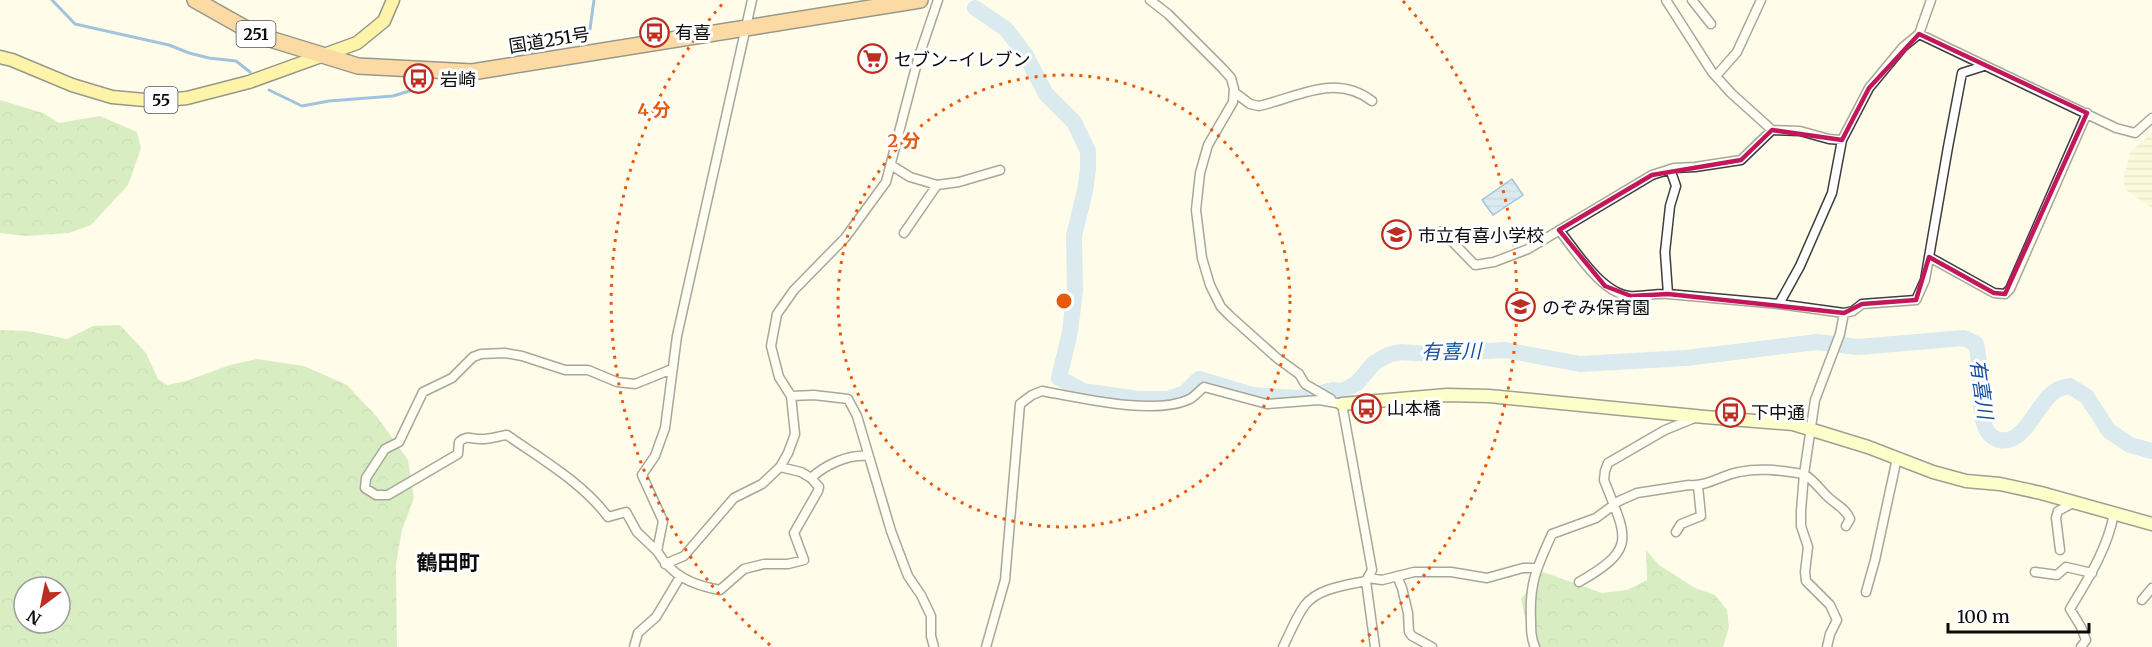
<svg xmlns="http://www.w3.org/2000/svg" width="2152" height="647" viewBox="0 0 2152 647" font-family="Merriweather,'Noto Sans JP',serif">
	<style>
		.farmland { fill: url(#farmland-rules) }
		.forest { fill: url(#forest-crowns); fill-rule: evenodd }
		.water { fill: url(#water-rules); stroke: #327dcf; stroke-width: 1.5 }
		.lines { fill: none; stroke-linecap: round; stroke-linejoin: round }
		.stream { stroke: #327dcf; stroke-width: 3 }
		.river { stroke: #add2f7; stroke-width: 16 }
		.street-casing { stroke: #3e3e3e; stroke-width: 11 }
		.secondary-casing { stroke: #2d2d2d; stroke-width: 15 }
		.primary-casing { stroke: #1c1c1c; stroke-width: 15 }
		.highway-casing { stroke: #1c1c1c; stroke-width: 18 }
		.street { stroke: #fff; stroke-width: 8 }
		.secondary { stroke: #fdffa4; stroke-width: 12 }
		.primary { stroke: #fbe95c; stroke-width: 12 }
		.highway { stroke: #f7b14e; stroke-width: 15 }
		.marked { fill: none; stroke: #c2185b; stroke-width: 4.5; stroke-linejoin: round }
		.ring { fill: none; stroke: #e8590c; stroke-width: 3; stroke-dasharray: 3 6 }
		.labels { text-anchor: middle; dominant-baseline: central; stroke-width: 6; stroke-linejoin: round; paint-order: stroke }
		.shield { fill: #fff; stroke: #545454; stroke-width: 1.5 }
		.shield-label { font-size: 16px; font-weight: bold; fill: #0b0b0b }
		.poi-label { font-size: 18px; fill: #0b0b0b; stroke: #fff; text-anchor: start }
		.street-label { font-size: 18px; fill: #0b0b0b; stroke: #fff }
		.water-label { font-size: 20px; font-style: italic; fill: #134f9e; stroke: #fff }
		.quarter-label { font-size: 21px; font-weight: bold; fill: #0b0b0b; stroke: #fff }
		.centre { fill: #e8590c; stroke: #fff; stroke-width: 3 }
		.ring-label { font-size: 18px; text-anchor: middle; font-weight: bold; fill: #e8590c; stroke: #fff; stroke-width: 6; stroke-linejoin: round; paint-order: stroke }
	</style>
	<defs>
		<pattern id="farmland-rules" width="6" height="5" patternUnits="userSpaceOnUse" patternTransform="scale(1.5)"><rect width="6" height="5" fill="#f3f5c9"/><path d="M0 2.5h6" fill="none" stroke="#cfd1ab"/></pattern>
		<pattern id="forest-crowns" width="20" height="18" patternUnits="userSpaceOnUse" patternTransform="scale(1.5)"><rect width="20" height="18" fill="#a9da92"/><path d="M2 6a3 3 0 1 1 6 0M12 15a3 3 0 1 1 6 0" fill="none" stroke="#90ba7d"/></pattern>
		<pattern id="water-rules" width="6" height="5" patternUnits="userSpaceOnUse" patternTransform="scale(1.5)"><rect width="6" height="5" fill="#add2f7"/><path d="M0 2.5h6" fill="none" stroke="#94b3d2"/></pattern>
	</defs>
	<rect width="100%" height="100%" fill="#fffde9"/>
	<path class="farmland" d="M2152 133V208L2127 191 2123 180 2130 152Z"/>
	<path class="forest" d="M0 100 43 113 59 123 100 116 137 132 141 148 128 185 91 225 69 233 26 236 0 233Z
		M120 325 146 353 158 379 167 385 186 381 230 365 257 359 304 366 347 385 378 418 408 460 414 498 402 530 396 564 397 647H0V330L28 331 67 339 93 326ZM24 587H60V623H24Z
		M1646 550 1659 565 1695 588 1715 595 1727 610 1729 627 1723 647H1531L1521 599 1543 572 1602 593 1627 590 1647 580Z"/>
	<path class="water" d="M1512 179 1523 195 1493 215 1482 200Z"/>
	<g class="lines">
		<path class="stream" d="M52 0 75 24 169 45 189 53 209 58 236 61 250 72
			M504 60 526 55 550 43 590 29 594 0
			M269 90 302 106 329 101 393 96 416 89"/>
		<path class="river" d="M975 8 1006 29 1025 54 1046 94 1074 122 1088 151V169L1085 191 1074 236 1075 290 1070 332 1059 378 1083 391 1138 399H1168L1185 393 1199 379 1252 395 1298 398 1333 390 1343 391 1357 383 1374 363 1388 355 1400 352 1431 354 1505 350 1580 364 1686 358 1817 342 1858 347 1964 338 1976 344C1983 370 1977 398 1984 423 1986 431 1991 438 1999 440 2027 445 2036 401 2057 390 2060 388 2066 387 2070 386L2087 397 2109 431 2130 445 2152 451"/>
		<defs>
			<path id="street" d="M752 0 677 336 665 428 655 456 642 475 663 521 657 551C672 576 692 585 720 590L744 569 764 564H788L804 560 794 533 818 491 819 487 811 478
				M1150 0 1168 14 1223 69 1231 78 1234 89 1233 102 1208 145 1200 173 1196 210 1202 258 1210 285 1221 307 1230 316 1277 358 1299 374 1305 384 1331 399
				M1666 0 1712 72 1731 93 1772 130 1800 131 1829 139 1842 140 1869 88 1903 47 1919 34 2116 128 2135 133 2152 118
				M1692 0 1711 24
				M1919 34 1931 0
				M1716 76 1737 52 1761 0
				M1234 92 1250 104 1259 106C1298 97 1335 73 1372 101
				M891 165 910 177 937 185 904 233
				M937 185 959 182 1000 170
				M1559 230C1576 251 1601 293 1630 296 1643 297 1655 293 1668 294L1779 304 1844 313 1853 311 1862 304 1916 300 1925 280 1948 147 1962 73 1984 66
				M1442 231 1475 265 1494 262 1528 249 1652 175 1674 168 1695 167 1741 160 1772 130
				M1929 257 1994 293 2005 294 2010 289 2087 113
				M1668 294 1665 252 1670 206 1676 186 1670 169
				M1779 304 1800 266 1832 193 1842 140
				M791 396 814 395 848 399 857 416 891 531 908 576 921 595 931 616V636L934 647
				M780 467 801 472 811 478C825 465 848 454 868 456
				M1676 532 1681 524 1701 516 1698 486
				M2060 550 2056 518 2058 511 2075 502
				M657 551 637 532 626 512 608 517C583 483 541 459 507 435 499 436 490 439 482 439 472 440 468 434 459 442L458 454 388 495H376L365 488 366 478 385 449 399 442 423 392 452 378 473 357 481 354 505 353 522 356 565 370H588L617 382 635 384 672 369
				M665 564 684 556 734 498 762 484 780 467 788 453 795 434 791 396 779 377 771 346 777 314 794 290 845 238 886 182 918 59 938 0
				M2035 572 2057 575 2066 567 2092 573
				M1397 576 1402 588 1408 613 1409 632 1412 636 1432 647
				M1369 578 1382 580 1414 572H1451L1487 578 1523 568H1536
				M1366 581 1375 647
				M1579 582C1639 548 1626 537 1604 480L1605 471 1608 463 1665 430 1697 417
				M1866 592 1875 560 1897 458
				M2142 600 2152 588
				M634 647 638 633 656 617 680 577
				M986 647 1005 580 1020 404 1032 395 1042 391C1080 398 1155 416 1190 399 1195 396 1199 391 1204 387L1267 404 1319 400 1342 404
				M1283 647C1290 633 1296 617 1305 605 1318 588 1347 585 1366 581L1372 570 1342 404
				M1535 647C1531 638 1531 630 1531 620 1529 583 1537 567 1552 534L1596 518 1619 501 1637 493 1689 485C1706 487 1722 475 1739 472 1762 467 1782 471 1804 474L1815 400 1840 334 1844 313
				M1827 647 1830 634 1837 620 1830 605 1806 581 1805 572 1808 547 1801 526V511L1804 474C1815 481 1820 490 1829 498 1837 505 1846 509 1850 519L1846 526
				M2081 647 2086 640 2081 627 2070 609C2088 579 2108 548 2114 513"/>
			<path id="secondary" d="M1342 404 1447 395 1489 396 1705 417 1793 424 1868 447 1933 472 1966 481 2000 484 2041 493 2152 524"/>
			<path id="primary" d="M0 57 12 60 72 85 112 97 156 101 187 98 249 82 357 43 384 21 393 0"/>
			<path id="highway" d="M195 0 257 35 358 66 472 72 920 0"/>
		</defs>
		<use href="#street" class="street-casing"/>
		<use href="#secondary" class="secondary-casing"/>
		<use href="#primary" class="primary-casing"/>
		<use href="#highway" class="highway-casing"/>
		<use href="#street" class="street"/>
		<use href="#secondary" class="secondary"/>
		<use href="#primary" class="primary"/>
		<use href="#highway" class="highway"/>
	</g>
	<path d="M0 0H2152V647H0ZM1919 34 2087 113 2005 294 1994 293 1929 257 1916 300 1862 304 1844 313 1668 294 1631 296 1605 286 1559 230 1652 175 1741 160 1772 130 1842 140 1869 88Z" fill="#fffde9" fill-opacity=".55" fill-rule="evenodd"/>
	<path class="marked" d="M1919 34 2087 113 2005 294 1994 293 1929 257 1916 300 1862 304 1844 313 1668 294 1631 296 1605 286 1559 230 1652 175 1741 160 1772 130 1842 140 1869 88Z"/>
	<g class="ring">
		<circle cx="1064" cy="301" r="226"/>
		<path d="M770 645A452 452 0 0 1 725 1M1403 1A452 452 0 0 1 1358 645"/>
	</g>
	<defs>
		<symbol id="bus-ring" viewBox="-11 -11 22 22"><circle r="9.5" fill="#fff" stroke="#bc2e21" stroke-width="1.5"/><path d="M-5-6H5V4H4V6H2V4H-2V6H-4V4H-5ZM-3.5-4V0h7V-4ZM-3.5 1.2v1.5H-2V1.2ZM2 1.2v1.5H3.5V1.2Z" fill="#bc2e21"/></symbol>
		<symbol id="supermarket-ring" viewBox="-11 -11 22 22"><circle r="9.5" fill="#fff" stroke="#bc2e21" stroke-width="1.5"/><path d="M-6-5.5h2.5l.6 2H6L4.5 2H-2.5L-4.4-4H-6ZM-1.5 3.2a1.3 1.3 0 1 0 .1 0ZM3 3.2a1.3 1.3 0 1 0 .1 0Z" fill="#bc2e21"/></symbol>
		<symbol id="school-ring" viewBox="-11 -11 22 22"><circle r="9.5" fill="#fff" stroke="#bc2e21" stroke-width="1.5"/><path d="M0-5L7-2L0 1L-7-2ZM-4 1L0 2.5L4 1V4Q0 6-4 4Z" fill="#bc2e21"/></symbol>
	</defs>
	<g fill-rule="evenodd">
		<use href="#bus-ring" x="638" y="16" width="33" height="33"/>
		<use href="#supermarket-ring" x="856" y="42" width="33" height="33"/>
		<use href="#bus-ring" x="402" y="62" width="33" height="33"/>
		<use href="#school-ring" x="1380" y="218" width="33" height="33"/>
		<use href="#school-ring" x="1504" y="290" width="33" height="33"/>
		<use href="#bus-ring" x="1350" y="392" width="33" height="33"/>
		<use href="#bus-ring" x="1714" y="396" width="33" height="33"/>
	</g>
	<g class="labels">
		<g class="shield">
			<rect x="236.5" y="21" width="39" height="26" rx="4.5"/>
			<rect x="144.5" y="87" width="33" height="26" rx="4.5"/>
		</g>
		<g class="shield-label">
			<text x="256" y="34">251</text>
			<text x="161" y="100">55</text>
		</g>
		<g class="poi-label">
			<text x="675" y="32">有喜</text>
			<text x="894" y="59">セブン-イレブン</text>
			<text x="440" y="79">岩崎</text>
			<text x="1418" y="235">市立有喜小学校</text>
			<text x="1542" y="307">のぞみ保育園</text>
			<text x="1387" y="408">山本橋</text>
			<text x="1751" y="412">下中通</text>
		</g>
		<g class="street-label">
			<text transform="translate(549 40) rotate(-9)">国道251号</text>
		</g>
		<g class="water-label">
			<text transform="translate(1451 351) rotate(-1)">有喜川</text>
			<text transform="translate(1982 389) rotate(82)">有喜川</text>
		</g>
		<g class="quarter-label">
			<text x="448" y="562">鶴田町</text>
		</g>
	</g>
	<circle cx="1064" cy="301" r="9" class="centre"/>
	<g class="ring-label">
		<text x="654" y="116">4 分</text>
		<text x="904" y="147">2 分</text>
	</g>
	<g transform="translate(42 605) rotate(212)"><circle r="28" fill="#ffffff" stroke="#9d9d9d" stroke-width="1.5"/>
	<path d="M0-4.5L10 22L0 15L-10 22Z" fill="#bc2e21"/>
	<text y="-9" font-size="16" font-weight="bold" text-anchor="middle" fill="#0b0b0b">N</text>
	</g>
	<path d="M1948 623v9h141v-9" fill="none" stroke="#0b0b0b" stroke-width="3"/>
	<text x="1957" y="623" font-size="18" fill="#0b0b0b" stroke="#ffffff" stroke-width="4.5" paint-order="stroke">100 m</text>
</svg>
